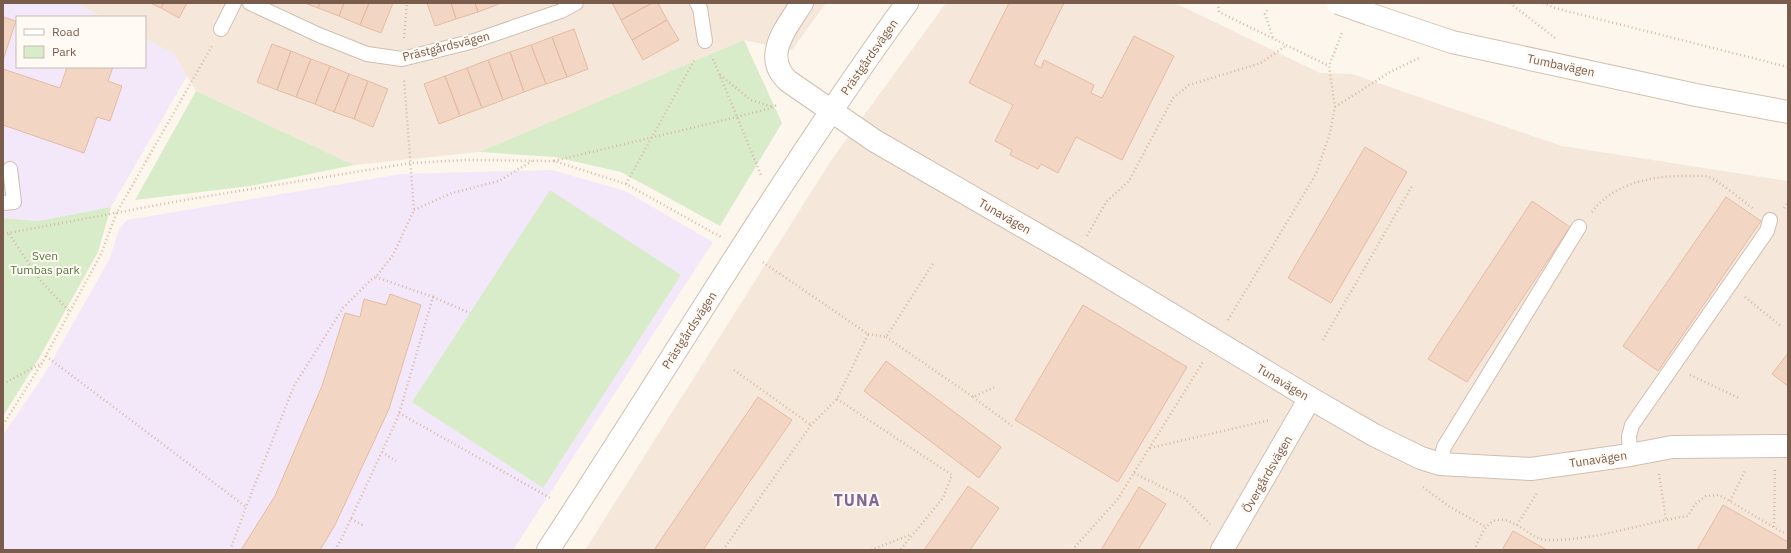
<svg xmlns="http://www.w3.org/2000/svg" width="1791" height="553" viewBox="0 0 1791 553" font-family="'IBM Plex Sans',sans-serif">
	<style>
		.residential { fill: #f5e8da }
		.education { fill: #f3e8fa }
		.green { fill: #d8ecc9 }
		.building { fill: #f3d5c3; stroke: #e6bba3 }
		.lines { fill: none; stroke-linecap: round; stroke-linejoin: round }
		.service-casing { stroke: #d1beb0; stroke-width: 16 }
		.minor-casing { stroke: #d1beb0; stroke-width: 24 }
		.secondary-casing { stroke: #d6c0b0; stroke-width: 24 }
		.path { stroke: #d9b8a5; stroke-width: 2.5; stroke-dasharray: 1 3; stroke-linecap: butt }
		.service { stroke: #fff; stroke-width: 14 }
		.minor { stroke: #fff; stroke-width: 22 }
		.secondary { stroke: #fff; stroke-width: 22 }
		.secondary-bridge-casing { stroke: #d6c0b0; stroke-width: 24; stroke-linecap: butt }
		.secondary-bridge { stroke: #fff; stroke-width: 22 }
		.labels { text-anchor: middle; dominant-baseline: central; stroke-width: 4; stroke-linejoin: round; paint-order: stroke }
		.street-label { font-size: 12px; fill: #7a5c4d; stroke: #fffaf3 }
		.park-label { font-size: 12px; fill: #537a41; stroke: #fffaf3 }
		.district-label { font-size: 16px; font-weight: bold; letter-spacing: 1px; fill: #846695; stroke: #fffaf3 }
	</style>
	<rect width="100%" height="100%" fill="#fdf6ec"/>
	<path class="residential" d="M75 3H826L792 50 744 40 479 152 354 165 196 91 174 54 145 39V17H102Z
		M946 3H1175L1320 73 1352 74 1562 146 1788 181V550H585L832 159Z"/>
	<path class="education" d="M3 3H75L102 17H17V67H145V39L174 54 187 76 111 207 38 221 3 218Z
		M552 170 625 191 713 242 513 550H3V435L44 375 110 258 119 229 127 220 401 174Z"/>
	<path class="green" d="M744 40 782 123 720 226 621 172 555 157 479 152Z
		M196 91 354 165 250 186 135 200Z
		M550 190 681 275 543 488 412 402Z
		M111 207 98 252 38 360 3 416V218L38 221Z"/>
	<path class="building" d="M150 3H164L161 8Z
		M164 3H187L179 18 161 8Z
		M305 3H320L318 8Z
		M320 3H344L339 16 318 8Z
		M344 3H369L360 25 339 16Z
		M369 3H393L381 33 360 25Z
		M427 3H451L456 19 435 26Z
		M451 3H475L478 12 456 19Z
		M475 3H499V4L478 12Z
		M612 3H652L621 20Z
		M652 3H658L667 20 632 40 621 20Z
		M1009 3H1064L1034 64 1041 68 1044 60 1094 85 1091 93 1102 98 1134 36 1174 56 1122 160 1076 137 1058 173 1041 164 1038 169 1010 155 1012 150 995 141 1013 105 969 83Z
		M3 17 16 21 3 60Z
		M667 20 679 40 643 60 632 40Z
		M574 29 588 69 567 77 552 37Z
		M552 37 567 77 546 84 531 45Z
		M272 44 291 51 277 90 257 82Z
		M531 45 546 84 524 92 510 52Z
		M291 51 311 59 296 97 277 90Z
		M510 52 524 92 503 100 488 60Z
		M311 59 330 66 315 104 296 97Z
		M488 60 503 100 482 108 467 68Z
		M330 66 349 74 334 112 315 104Z
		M67 67H113L108 81 122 86 110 121 97 117 84 153 3 125V69L60 88Z
		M467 68 482 108 460 116 445 76Z
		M349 74 368 81 354 119 334 112Z
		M445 76 460 116 439 124 424 84Z
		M368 81 388 89 373 127 354 119Z
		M1365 147 1407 172 1331 303 1288 278Z
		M1726 197 1761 221 1658 371 1623 346Z
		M1532 201 1570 227 1467 382 1428 359Z
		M390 294 421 305 389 409 335 525 320 550H241L275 496 322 386 345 313 360 317 364 299 386 305Z
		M1083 305 1187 367 1118 482 1015 420Z
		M1788 353V386L1772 374Z
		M886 361 1001 447 979 478 864 391Z
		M758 397 792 420 703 550H654Z
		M968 486 999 508 970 550H924Z
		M1139 487 1166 504 1138 550H1101Z
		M1723 505 1788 542V550H1697Z
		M1513 531 1547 550H1502Z"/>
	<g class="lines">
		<defs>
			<path id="service" d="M250 3 319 35 367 54 402 59 474 41 561 11 576 3
				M697 3 700 8 705 41
				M221 29 234 3
				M3 203 14 202 10 169
				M1630 455 1629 436 1632 425 1767 231 1770 220
				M1440 464 1444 447 1579 227"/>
			<path id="minor" d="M802 3C787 27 761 56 788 81L875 141 1076 257 1310 398 1374 435 1421 458 1440 464 1531 469 1630 455 1672 447 1788 446
				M548 550C668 368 779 179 907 3
				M1222 550 1310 398"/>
			<path id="secondary" d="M1369 14 1452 42 1696 95 1788 112"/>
		</defs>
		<use href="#service" class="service-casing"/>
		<use href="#minor" class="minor-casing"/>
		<use href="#secondary" class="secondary-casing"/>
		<path class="path" d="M1218 3 1219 12 1329 66
			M1510 3 1555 38
			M1543 3 1555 8 1788 67
			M1267 10 1265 14 1273 38
			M404 38 407 3
			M713 59 761 175
			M720 75 751 100 773 107
			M1335 107 1390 72 1421 57
			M554 161 737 117 771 108 778 104
			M626 184 695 59
			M1784 208 1788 203
			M414 210 452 193 499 181 532 161
			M1592 212C1614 182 1656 175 1691 176 1696 176 1704 175 1709 177 1718 180 1744 202 1754 209
			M3 234 190 199 411 163 465 160 554 161 626 184 721 237
			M9 234 40 280 69 311
			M1087 236 1106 202 1129 181 1173 98 1189 85 1261 63 1287 45
			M433 297 470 313
			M1745 297 1782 327
			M1228 320 1316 174 1330 133 1335 107 1329 66 1342 33
			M868 334 886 337 934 262
			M886 337 973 397 997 386
			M1323 340 1412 186
			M46 356 246 507
			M734 370 811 425
			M1690 375 1739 398
			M3 384 42 363
			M973 397 1012 426
			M837 399 952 475 943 498 900 550
			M399 413 552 499
			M3 425 42 363 101 254 117 212 212 46
			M1150 448 1270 420
			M382 452 396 461
			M1134 473 1184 498 1210 524
			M1659 474 1666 519
			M1423 487 1450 507 1486 527
			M1730 501 1745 471
			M351 519 364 526
			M1517 525 1537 493
			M1774 527 1775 470
			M230 550 246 507 294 386 343 308 373 278 376 277 393 255 414 210 404 79
			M335 550 342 538 398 417 433 297 376 277
			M723 550 811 425 837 399 868 334 761 261
			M871 550 912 534
			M1072 550 1117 500 1203 362
			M1474 550C1479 540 1485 522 1497 520 1516 517 1531 540 1547 540 1595 541 1641 523 1688 516L1695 504 1706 496 1719 495 1782 532 1788 533"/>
		<use href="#service" class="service"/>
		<use href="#minor" class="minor"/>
		<use href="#secondary" class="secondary"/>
		<defs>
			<path id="secondary-bridge" d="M1338 3 1369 14"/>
		</defs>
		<use href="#secondary-bridge" class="secondary-bridge-casing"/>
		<use href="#secondary-bridge" class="secondary-bridge"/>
	</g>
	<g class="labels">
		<g class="street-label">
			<text transform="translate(446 46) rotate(-14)">Prästgårdsvägen</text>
			<text transform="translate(869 57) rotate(-55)">Prästgårdsvägen</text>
			<text transform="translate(1561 65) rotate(12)">Tumbavägen</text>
			<text transform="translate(1005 216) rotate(30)">Tunavägen</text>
			<text transform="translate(689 330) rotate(-57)">Prästgårdsvägen</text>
			<text transform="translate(1283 382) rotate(31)">Tunavägen</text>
			<text transform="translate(1598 459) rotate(-8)">Tunavägen</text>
			<text transform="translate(1267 474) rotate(-60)">Övergårdsvägen</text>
		</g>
		<g class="park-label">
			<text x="45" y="255">Sven<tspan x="45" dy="14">Tumbas park</tspan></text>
		</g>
		<g class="district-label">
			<text x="857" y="500">TUNA</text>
		</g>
	</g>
	<rect width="1791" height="553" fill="none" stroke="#7a5c4d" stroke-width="8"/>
	<rect x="16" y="16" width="130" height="52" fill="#fffaf3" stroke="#cabbb1"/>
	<rect x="24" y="29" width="20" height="6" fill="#ffffff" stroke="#cabbb1"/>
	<text x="52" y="36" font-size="12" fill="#7a5c4d">Road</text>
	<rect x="24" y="46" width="20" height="12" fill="#d8ecc9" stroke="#cabbb1"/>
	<text x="52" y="56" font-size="12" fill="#7a5c4d">Park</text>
</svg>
